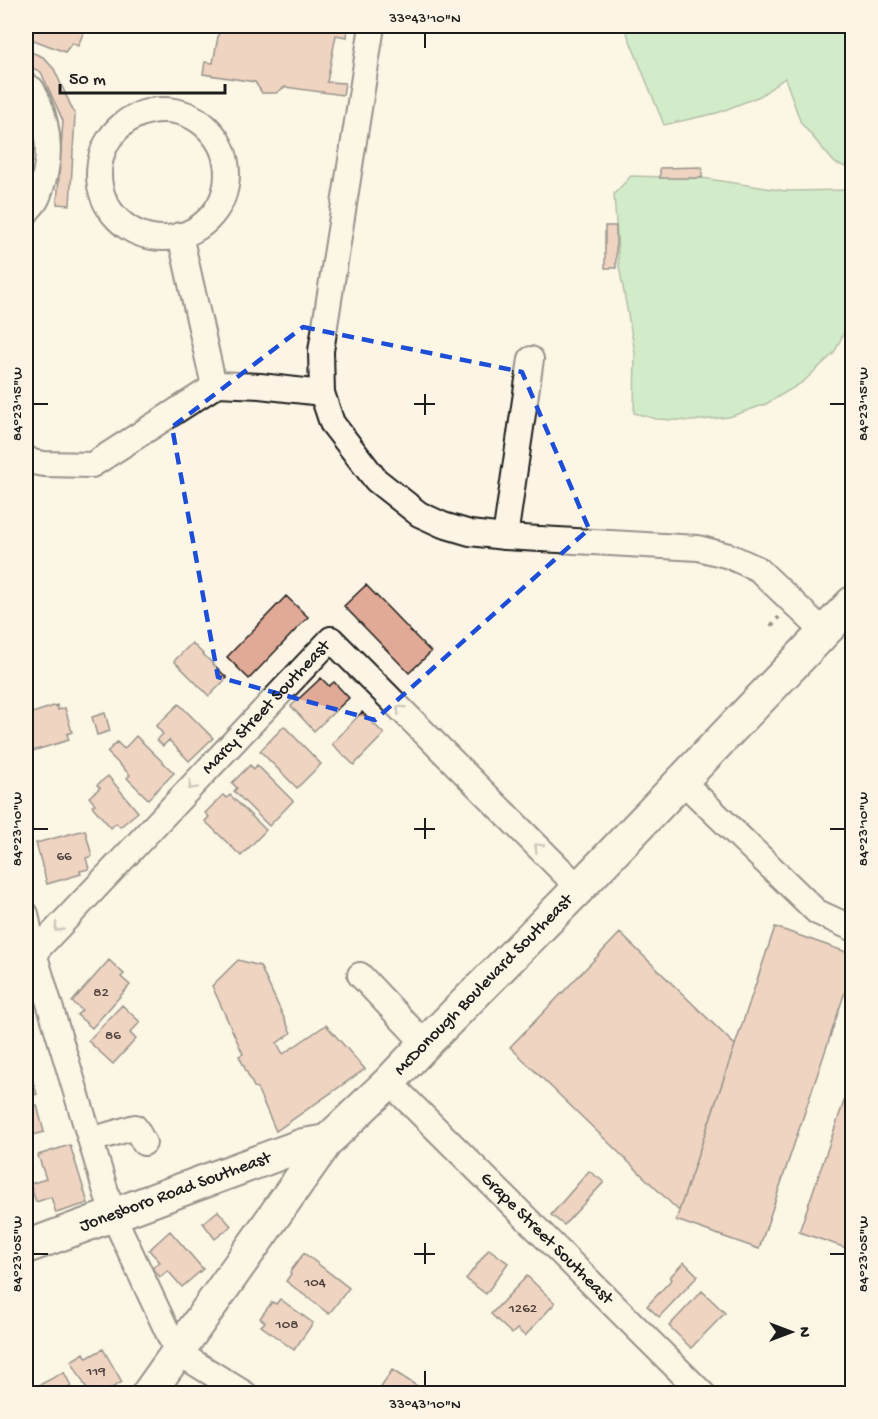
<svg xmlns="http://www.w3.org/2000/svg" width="878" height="1419" viewBox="0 0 878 1419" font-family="'Gochi Hand',sans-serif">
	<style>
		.green { fill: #a1dea6; stroke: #5e7d61; stroke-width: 1.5 }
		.building { fill: #e1aa97; stroke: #1c1c1c; stroke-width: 1.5 }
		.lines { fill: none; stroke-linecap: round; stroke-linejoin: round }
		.minor-casing { stroke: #1c1c1c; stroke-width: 28 }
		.major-casing { stroke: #1c1c1c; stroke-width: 36 }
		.path { stroke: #1c1c1c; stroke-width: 4; stroke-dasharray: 4.5 4.5; stroke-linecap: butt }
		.minor { stroke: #fcf5e5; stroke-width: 24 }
		.major { stroke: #fcf5e5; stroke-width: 32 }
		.oneway { stroke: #97938b }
		.marked { fill: none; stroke: #1d4ed8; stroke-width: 4.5; stroke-dasharray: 12 8; stroke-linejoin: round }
		.ticks { fill: none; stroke: #1c1c1c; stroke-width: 2 }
		.labels { text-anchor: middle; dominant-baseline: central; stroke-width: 6; stroke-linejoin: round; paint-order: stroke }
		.number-label { font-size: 15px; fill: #4d403b }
		.street-label { font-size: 18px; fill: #1c1c1c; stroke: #fcf5e5 }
		.neatline { fill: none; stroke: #1c1c1c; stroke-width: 2 }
		.ticks-label { font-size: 15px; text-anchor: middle; fill: #1c1c1c }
	</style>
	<rect width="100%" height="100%" fill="#fcf5e5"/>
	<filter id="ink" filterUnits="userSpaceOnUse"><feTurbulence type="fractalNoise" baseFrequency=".0167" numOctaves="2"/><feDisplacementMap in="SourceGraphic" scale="12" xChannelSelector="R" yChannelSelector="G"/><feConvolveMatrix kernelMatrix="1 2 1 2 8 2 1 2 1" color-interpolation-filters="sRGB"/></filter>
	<g filter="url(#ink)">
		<path class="green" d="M624 26H852V169L835 163 801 123 785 78 760 96 717 113 664 125Z
			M631 176 702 178 785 191 852 190V312L851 318 834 353 803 382 766 404 729 417 692 421 656 419 634 413 635 352 619 266 614 194Z"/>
		<path class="building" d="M26 26H86L78 46 72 43 65 52 26 37Z
			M220 26H348L347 37 336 35 327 82 345 83 343 95 285 87 276 93H262L255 82 203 74 205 62 213 63Z
			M26 50 43 57 54 69 75 115 70 205 57 204 63 121 41 72 26 65Z
			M702 167V178H660V168Z
			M605 226H616V268H605Z
			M366 585 431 652 409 673 344 606Z
			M286 596 308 617 249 679 227 657Z
			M192 643 227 678 209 696 174 661Z
			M321 678 329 686 334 682 349 698 314 731 291 706Z
			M179 704 213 738 189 761 169 740 163 746 157 740 163 734 156 726Z
			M57 705 58 710 65 708 72 732 67 734 69 740 26 753V715Z
			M362 712 384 734 354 765 332 744Z
			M105 713 110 731 97 735 92 717Z
			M284 726 321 764 297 788 260 751Z
			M136 736 174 773 148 799 127 778 130 775 107 752 117 742 124 749Z
			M250 765 254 769 257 765 293 801 269 826 234 791 237 788 232 783Z
			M108 776 138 812 120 827 116 823 111 828 92 806 95 804 89 797 100 788 97 785Z
			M223 795 227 798 230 795 266 830 241 856 205 821 209 817 205 813Z
			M85 830 92 856 86 858 89 869 80 871 81 874 47 884 36 843Z
			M775 927 852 954V971L759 1249 676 1220Z
			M620 933 735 1045 679 1211 510 1047Z
			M109 960 124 974 121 977 130 985 92 1028 77 1015 82 1010 72 1002Z
			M238 960 260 966 291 1033 277 1043 283 1054 326 1025 365 1069 276 1131 257 1088 254 1087 239 1056 243 1054 212 986Z
			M122 1005 140 1022 130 1033 136 1039 113 1064 88 1041Z
			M26 1062 37 1094 26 1098Z
			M852 1078V1250L799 1232Z
			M37 1105 44 1132 26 1137V1108Z
			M70 1145 88 1203 56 1213 51 1197 36 1202 30 1184 46 1179 38 1155Z
			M589 1171 604 1182 564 1225 551 1215Z
			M218 1211 231 1226 215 1239 203 1223Z
			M170 1231 203 1269 182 1287 168 1271 160 1277 152 1268 160 1262 149 1250Z
			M489 1249 508 1263 486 1294 466 1279Z
			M304 1253 349 1288 329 1314 286 1281 291 1274 290 1272Z
			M684 1262 698 1276 659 1317 647 1306 672 1279 670 1277Z
			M527 1276 555 1303 525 1336 517 1329 512 1334 491 1314Z
			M702 1291 725 1313 691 1348 669 1326Z
			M280 1299 313 1323 294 1350 261 1326 265 1322 260 1318 272 1302 276 1304Z
			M103 1349 122 1382 102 1394H90L71 1361 84 1353 87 1358Z
			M392 1370 417 1386 412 1394H377Z
			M64 1372 71 1386 68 1388 71 1394H32L30 1390Z"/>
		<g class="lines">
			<defs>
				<g id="minor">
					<path d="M372 26 321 351 322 393 332 423 376 480 419 514 443 525 470 533 505 537 698 548 729 556 758 569 825 633"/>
					<path d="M26 86 32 89C48 118 53 153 42 185 40 190 39 197 35 202 32 206 29 209 26 213"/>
					<circle cx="163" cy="174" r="64"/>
					<path d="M180 235 214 386"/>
					<path d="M26 458 32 462 44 464 92 465 218 384 260 386 322 393"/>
					<path d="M505 537 531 359"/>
					<path d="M682 781 817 912 852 928"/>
					<path d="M26 914 34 953 113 1215 177 1352 245 1394"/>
					<path id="s1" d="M34 953 331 639 579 888"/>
					<path d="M360 975 425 1044"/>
					<path id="s2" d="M389 1082 703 1394"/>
					<path d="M91 1140 135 1127 144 1143"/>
				</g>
				<g id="major">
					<path id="s3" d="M26 1247 303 1145 327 1141"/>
					<path id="s4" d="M148 1394 327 1141 389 1082 425 1044 579 888 852 603"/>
				</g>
			</defs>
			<use href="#minor" class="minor-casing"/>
			<use href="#major" class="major-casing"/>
			<path class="path" d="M771 626 779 617"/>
			<use href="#minor" class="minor"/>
			<use href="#major" class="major"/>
		</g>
		<defs><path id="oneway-chevron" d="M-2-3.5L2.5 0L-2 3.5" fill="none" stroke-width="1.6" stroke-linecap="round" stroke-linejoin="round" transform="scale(1.5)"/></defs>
		<g class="oneway">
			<use href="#oneway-chevron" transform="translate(400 709) rotate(-135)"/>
			<use href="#oneway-chevron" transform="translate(192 786) rotate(133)"/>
			<use href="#oneway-chevron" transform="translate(538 847) rotate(-135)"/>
			<use href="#oneway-chevron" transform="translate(58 928) rotate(133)"/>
		</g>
	</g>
	<path d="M0 0H878V1419H0ZM303 327 522 372 589 529 375 720 218 677 172 427Z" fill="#fcf5e5" fill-opacity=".55" fill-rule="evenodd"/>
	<path class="marked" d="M303 327 522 372 589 529 375 720 218 677 172 427Z"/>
	<path class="ticks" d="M425 33V48M425 394V415M33 404H48M414 404H435M830 404H845M425 818V839M33 829H48M414 829H435M830 829H845M425 1243V1264M33 1254H48M414 1254H435M830 1254H845M425 1371V1386"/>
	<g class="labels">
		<g class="number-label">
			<text x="64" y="857">66</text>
			<text x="101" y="993">82</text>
			<text x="113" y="1036">86</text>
			<text x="315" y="1283">104</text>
			<text x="523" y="1309">1262</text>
			<text x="287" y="1325">108</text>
			<text x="96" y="1372">119</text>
		</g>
		<g class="street-label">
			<text stroke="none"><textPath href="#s1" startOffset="338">Marcy Street Southeast</textPath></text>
			<text stroke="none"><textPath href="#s4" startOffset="531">McDonough Boulevard Southeast</textPath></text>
			<text stroke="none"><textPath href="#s3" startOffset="159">Jonesboro Road Southeast</textPath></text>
			<text stroke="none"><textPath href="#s2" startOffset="222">Grape Street Southeast</textPath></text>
		</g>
	</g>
	<rect width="878" height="1419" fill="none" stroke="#fcf5e5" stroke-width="66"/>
	<g transform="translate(791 1332) rotate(90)" stroke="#fcf5e5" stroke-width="4.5" paint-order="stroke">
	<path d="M0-4.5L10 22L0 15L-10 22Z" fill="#1c1c1c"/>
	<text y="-9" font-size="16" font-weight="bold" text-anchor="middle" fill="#1c1c1c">N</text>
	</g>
	<path d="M60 84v9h165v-9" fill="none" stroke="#1c1c1c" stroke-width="3"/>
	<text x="69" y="84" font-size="18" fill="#1c1c1c" stroke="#fcf5e5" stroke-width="4.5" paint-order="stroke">50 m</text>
	<rect x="33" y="33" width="812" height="1353" class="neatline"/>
	<g class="ticks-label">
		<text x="425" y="22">33°43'10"N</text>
		<text transform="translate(16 404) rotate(-90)" y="5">84°23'15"W</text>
		<text transform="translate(862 404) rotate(-90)" y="5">84°23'15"W</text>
		<text transform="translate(862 829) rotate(-90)" y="5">84°23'10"W</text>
		<text transform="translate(16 829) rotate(-90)" y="5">84°23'10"W</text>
		<text transform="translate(16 1254) rotate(-90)" y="5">84°23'05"W</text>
		<text transform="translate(862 1254) rotate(-90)" y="5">84°23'05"W</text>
		<text x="425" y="1408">33°43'10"N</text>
	</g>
</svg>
